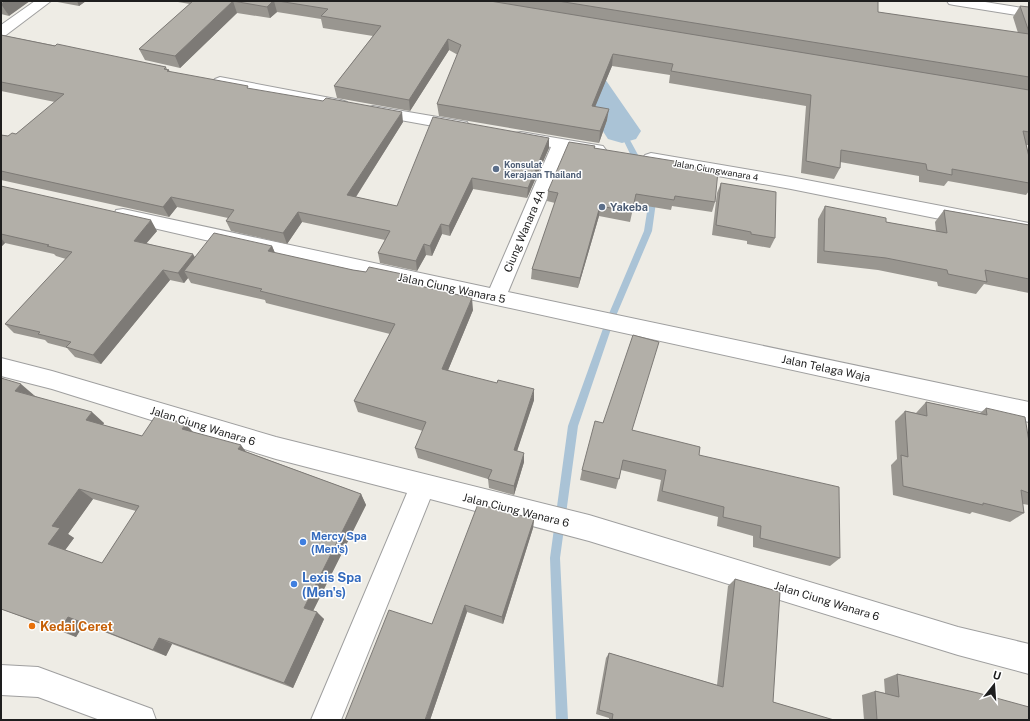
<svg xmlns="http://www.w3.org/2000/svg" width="1030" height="721" viewBox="0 0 1030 721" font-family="'Public Sans',sans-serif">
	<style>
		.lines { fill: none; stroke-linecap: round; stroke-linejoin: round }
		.stream { fill: #aac3d6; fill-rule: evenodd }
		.river { fill: #aac3d6; fill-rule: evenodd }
		.minor-casing { stroke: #9f9f9f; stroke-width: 2 }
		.tertiary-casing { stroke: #9f9f9f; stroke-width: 2 }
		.minor { fill: #fff; fill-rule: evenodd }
		.tertiary { fill: #fff; fill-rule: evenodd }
		.wall { fill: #999690; fill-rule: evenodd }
		.shaded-wall { fill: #7d7a76 }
		.building { fill: #b2afa8; stroke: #7d7a76; fill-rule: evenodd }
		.service-dot { fill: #5c6f8a; stroke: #fff; stroke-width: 1.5 }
		.shop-dot { fill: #3f7fe0; stroke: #fff; stroke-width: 1.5 }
		.food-dot { fill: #e8710a; stroke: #fff; stroke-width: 1.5 }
		.labels { text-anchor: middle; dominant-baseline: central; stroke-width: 3; stroke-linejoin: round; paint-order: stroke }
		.far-service-label { font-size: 9px; font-weight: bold; fill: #4e5e75; stroke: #fff; text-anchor: start }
		.far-street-label { font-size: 9px; fill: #1e1e1e; stroke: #fff }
		.service-label { font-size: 11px; font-weight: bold; fill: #4e5e75; stroke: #fff; text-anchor: start }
		.street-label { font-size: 11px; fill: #1e1e1e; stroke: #fff }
		.shop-label { font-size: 11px; font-weight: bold; fill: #366cbe; stroke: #fff; text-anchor: start }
		.near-shop-label { font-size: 13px; font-weight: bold; fill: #366cbe; stroke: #fff; text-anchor: start }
		.near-food-label { font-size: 13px; font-weight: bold; fill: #c56008; stroke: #fff; text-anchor: start }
	</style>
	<rect width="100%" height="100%" fill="#eeece5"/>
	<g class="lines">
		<path class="stream" d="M622 129 625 131 643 164 642 166H636L635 164 619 131Z
			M650 193H656L657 195 652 231 613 323 578 426 560 558 568 720H556L550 558 568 426 605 323 644 231Z"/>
		<path class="river" d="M578 1H610L607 8 605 79 641 131 636 139 622 143 608 139 569 79 575 8Z"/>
		<defs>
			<path id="minor" d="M35 1H51L6 35 1 36V25Z
				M947 1H979L1029 9V17L954 5 949 4Z
				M220 77 341 100 347 102 349 105 347 108 341 110 215 85 212 82 215 79Z
				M373 106 461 121 467 122 469 126 467 130 461 131 367 114 365 111 367 108Z
				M521 132 597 145 603 146 606 150 603 154 597 155 567 150 508 292 1029 402V422L287 259 123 221 116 220 114 215 116 210 123 209 490 288 551 147 515 141 513 137 515 133Z
				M651 153 791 177 1029 223V237L791 189 645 163 642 159 645 155Z
				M1 358 52 371 276 437 589 515 958 627 1029 644V674L958 655 589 541 430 499 341 720H311L407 493 276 459 52 389 1 376Z"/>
			<path id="tertiary" d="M1 665 38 667 152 709 156 720H100L38 697 1 695Z"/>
		</defs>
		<use href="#minor" class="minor-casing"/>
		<use href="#tertiary" class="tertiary-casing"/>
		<use href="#minor" class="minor"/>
		<use href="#tertiary" class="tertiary"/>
	</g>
	<path class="wall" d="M1 1 9 16 1 14Z
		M52 1H86L79 6Z
		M172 1H878V12L1018 33 1013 17 1020 6 1029 7V145H1026L1029 157V191L1026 195 948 181 944 186 919 182V176L840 162V168L834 179 801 173 806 106 669 83 670 75 612 66 595 106 607 120 599 143 439 116 437 104 458 55 449 50 410 111 337 98 334 86 373 36 323 28 321 19 277 12 270 18 237 13 180 68 145 60 139 49 190 4Z
		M1 35 166 67 167 69 169 70 170 72 403 122 356 197 397 206 549 138V148L527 198 473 189 450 236 442 234 432 256 426 255 417 271 380 263 378 253 385 240 302 222 287 244 231 231 226 221 228 218 177 207 169 217 1 180V135L8 136 16 134 55 102 1 91Z
		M595 146V148L680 165 715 202 712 212 672 206 671 210 634 204 630 222 599 216 578 288 531 279 532 269 555 203 547 201 548 191Z
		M721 183 775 238 770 248 747 244V241L712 235 717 193Z
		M1 186 157 231 146 243 195 257 272 246 275 253 353 270 366 272 407 275 408 283 473 310 448 370 534 400 517 451 524 462 514 495 489 488 488 479 418 458 415 448 423 431 358 412 354 401 390 334 266 303 265 300 191 283 188 278 184 283 170 280 101 364 75 357 67 348 48 343 45 340 14 333 5 324 66 259 56 256 54 254 5 243 1 247Z
		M825 206 886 222 936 231 935 222 944 210 1029 225V293L984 284 976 294 938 286 937 282 878 270 817 263 818 219Z
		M1 378 35 396 104 423 103 425 142 436 186 424 193 432 361 494 366 505 313 611 324 619 293 688 172 644 166 656 84 624 76 637 1 609ZM93 499 136 511 102 563 65 550 74 538 68 534Z
		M926 402 980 413 986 408 1029 442V505L1023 504 1024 513 1010 522 972 512 970 514 893 495 891 465 897 459 895 421 905 411 916 413Z
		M632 430 699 455 840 558 830 566 753 547V536L717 526 718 517 657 501 661 480 621 470 616 489 580 480 582 470Z
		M534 519 533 528 503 624 467 612 430 720 432 624Z
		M735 579 773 702 834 720H609V718L596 714 606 658 609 653 717 685 728 586Z
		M897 674 1029 720H864L862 695 875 691 885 693 884 679Z"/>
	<path class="shaded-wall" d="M6 1H30L9 16 1 4Z
		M77 1H86L79 6Z
		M233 1 237 13 180 68 175 56Z
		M273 1H274L277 12 270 18 267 7Z
		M448 39 449 50 410 111 409 100Z
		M613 54 612 66 591 117 592 106Z
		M609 109 607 120 599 143 600 131Z
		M402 112 403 122 350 206 347 195Z
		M549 138V148L527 198 528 188Z
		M472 178 473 189 450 236 449 226Z
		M171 197 177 207 169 217 163 207Z
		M600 206 599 216 578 288 580 278Z
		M298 212 302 222 287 244 283 233Z
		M151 220 157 231 140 251 134 241Z
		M441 224 442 234 432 256 430 246Z
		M1 238 5 243 1 247Z
		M424 244 426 255 417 271 416 261Z
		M272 246 277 258 268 251Z
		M193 254 199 264 184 271 188 278 184 283 178 273Z
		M163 270 170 280 101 364 93 355Z
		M407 275 409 287 403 282Z
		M472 298 473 310 444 380 442 369Z
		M21 384 35 396 15 391Z
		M534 389V400L514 460V450Z
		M92 412 104 423 99 431 86 420Z
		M186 424 195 435 182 429Z
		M241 445 249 456 238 449Z
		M524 453V462L514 495V486Z
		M79 489 93 499 68 534 74 538 63 553 48 544 52 526Z
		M361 494 366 505 311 615 304 608Z
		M534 519 533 528 503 624 502 617Z
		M465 605 467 612 430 720H425Z
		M317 612 324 619 293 688 284 683Z
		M68 617 84 624 76 637 60 630Z
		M159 638 172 644 166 656 153 650Z"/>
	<path class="building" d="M1 1H6L1 4Z
		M193 1H273L267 7 233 1 175 56 139 49Z
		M278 1H490L1029 90V132L1023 131 1029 157V183L952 169V175L927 170 926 164 841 150 840 168 806 161 811 95 671 71 673 64 613 54 592 106 609 109 600 131 437 104 461 45 448 39 409 100 334 86 381 26 321 16 328 9Z
		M558 1H878V12L1029 34V77Z
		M1020 6 1029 7V32Z
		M1 35 55 46 57 44 166 67 164 69 169 70 167 71 248 86 247 88 323 101 326 98 402 112 347 195 397 206 433 117 549 138 528 188 472 178 449 226 441 224 430 246 424 244 416 261 378 253 390 231 298 212 283 233 226 221 234 210 171 197 163 207 1 171V135L8 136 12 133 16 134 64 94 1 82Z
		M569 142 595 146 594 148 680 162V165L718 171 715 202 675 196 674 200 636 194 632 212 600 206 580 278 532 269 558 193 548 191Z
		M721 183 776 192 775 238 751 234V232L716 225Z
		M1 186 151 220 134 241 193 254 178 273 163 270 93 355 66 347 71 342 38 334 40 332 5 324 72 252 47 246 49 245 1 234Z
		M825 206 886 218V222L947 233 944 210 1029 225V279L985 270 987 282 948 274 947 270 886 258 824 251Z
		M214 233 272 246 268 251 353 270 366 272 369 267 407 275 403 282 472 298 442 369 497 383 498 380 534 389 514 450 524 453 514 486 488 479 492 470 415 448 426 422 354 401 395 324 260 291 262 289 184 271Z
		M633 335 659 342 632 430 700 447 699 455 839 487 840 558 760 538 761 526 723 517 724 507 662 491 666 470 623 460 619 479 582 470 595 421 603 423Z
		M1 378 21 384 15 391 92 412 86 420 142 436 156 415 186 424 182 429 241 445 238 449 361 494 304 608 317 612 284 683 159 638 153 650 68 617 60 630 1 609ZM79 489 139 506 102 563 48 544 60 528 52 526Z
		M926 402 987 415 986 408 1025 417 1029 442V493L1021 490 1024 513 983 503V505L903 486 901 455 908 457 905 411 927 416Z
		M478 504 534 519 502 617 465 605 425 720H345L389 610 432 624Z
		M735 579 780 592 773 702 834 720H612L613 714 599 710 609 653 723 687Z
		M897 674 978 693 1029 707V720H877L875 691 899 697Z"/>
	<g class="service-dot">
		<circle cx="496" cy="169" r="4"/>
		<circle cx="602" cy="207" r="4"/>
	</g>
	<g class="shop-dot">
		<circle cx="303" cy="542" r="4"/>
		<circle cx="294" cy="584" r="4"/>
	</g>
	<circle class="food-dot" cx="32" cy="626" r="4"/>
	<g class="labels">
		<g class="far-service-label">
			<text x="504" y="164">Konsulat<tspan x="504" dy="10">Kerajaan Thailand</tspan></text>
		</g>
		<g class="far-street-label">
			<text transform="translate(716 170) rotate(10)">Jalan Ciungwanara 4</text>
		</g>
		<g class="service-label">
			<text x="610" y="207">Yakeba</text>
		</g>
		<g class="street-label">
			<text transform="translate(524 231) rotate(-67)">Ciung Wanara 4A</text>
			<text transform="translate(452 288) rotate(12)">Jalan Ciung Wanara 5</text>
			<text transform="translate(826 368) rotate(12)">Jalan Telaga Waja</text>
			<text transform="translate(203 426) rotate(17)">Jalan Ciung Wanara 6</text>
			<text transform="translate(516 510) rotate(14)">Jalan Ciung Wanara 6</text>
			<text transform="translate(827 601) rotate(17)">Jalan Ciung Wanara 6</text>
		</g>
		<g class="shop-label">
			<text x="311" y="536">Mercy Spa<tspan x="311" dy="13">(Men's)</tspan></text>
		</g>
		<g class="near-shop-label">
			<text x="302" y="577">Lexis Spa<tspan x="302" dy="15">(Men's)</tspan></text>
		</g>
		<g class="near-food-label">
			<text x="40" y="626">Kedai Ceret</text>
		</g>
	</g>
	<rect width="1030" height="721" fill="none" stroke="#1e1e1e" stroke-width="4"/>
	<g transform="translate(994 685) rotate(17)" stroke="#ffffff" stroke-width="3" paint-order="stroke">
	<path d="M0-3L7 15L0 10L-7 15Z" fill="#1e1e1e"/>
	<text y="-6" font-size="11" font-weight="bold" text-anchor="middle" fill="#1e1e1e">U</text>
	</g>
</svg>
